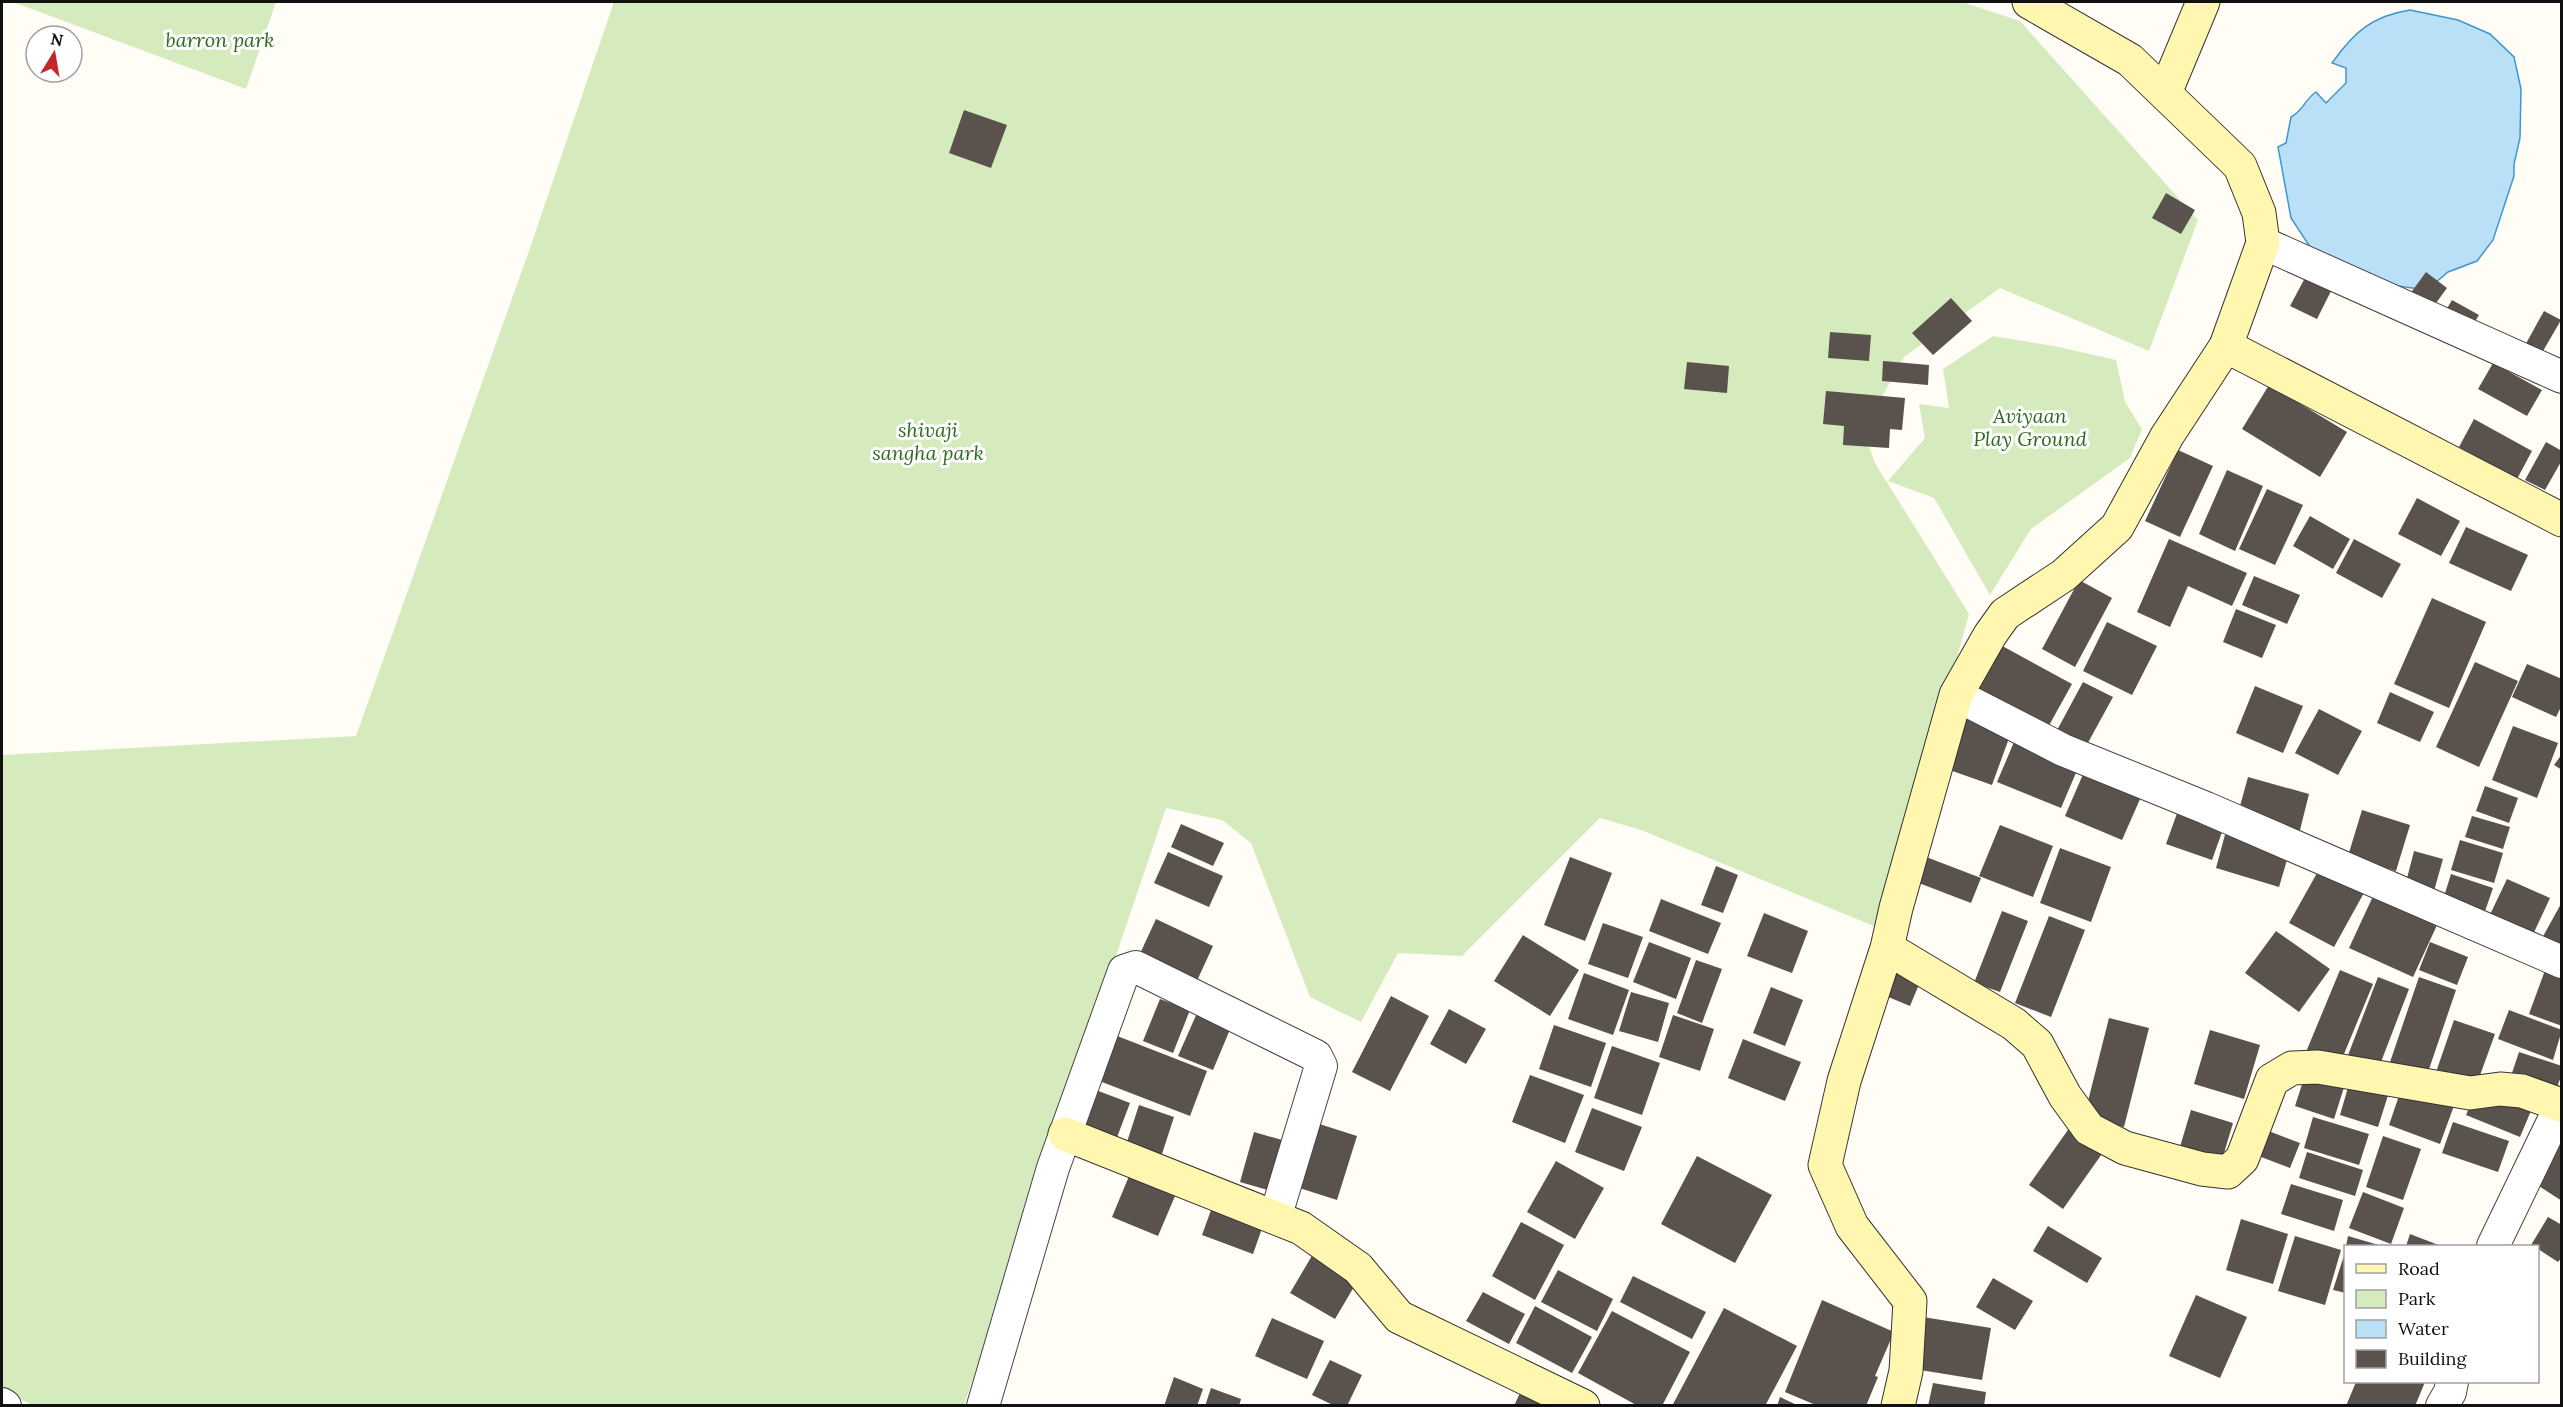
<svg xmlns="http://www.w3.org/2000/svg" width="2563" height="1407" viewBox="0 0 2563 1407" font-family="Lora,serif">
	<style>
		.green { fill: #d5ebbd }
		.water { fill: #b9e0f7; stroke: #3f96cf; stroke-width: 1.5 }
		.building { fill: #5a524d }
		.lines { fill: none; stroke-linecap: round; stroke-linejoin: round }
		.street-casing { stroke: #444; stroke-width: 34 }
		.secondary-casing { stroke: #333; stroke-width: 35 }
		.street { stroke: #fff; stroke-width: 32 }
		.secondary { stroke: #fff6b0; stroke-width: 33 }
		.labels { text-anchor: middle; dominant-baseline: central; stroke-width: 6; stroke-linejoin: round; paint-order: stroke }
		.park-label { font-size: 20px; font-style: italic; fill: #2f6b1f; stroke: #fff }
	</style>
	<rect width="100%" height="100%" fill="#fffdf5"/>
	<path class="green" d="M13 2H276L246 89Z
		M614 2H1962L2020 21 2198 220 2149 351 2000 288 1904 357 1863 431 1875 463 1969 614 1881 929 1641 830 1600 818 1462 956 1398 953 1361 1022 1310 997 1251 843 1222 820 1166 808 964 1405 35 1406 2 1391V755L356 736 530 248Z
		M1993 336 2054 346 2116 360 2125 402 2142 429 2130 458 2031 529 1990 595 1934 498 1888 481 1925 438 1919 404 1949 408 1943 369Z"/>
	<path class="water" d="M2410 10 2458 20 2490 34 2514 57 2521 89 2520 138 2514 164V176L2493 240 2477 261 2448 272 2427 290 2390 285 2314 253 2291 218 2278 147 2286 143 2291 117C2304 110 2304 100 2316 92L2326 103 2346 83V68L2332 63C2354 32 2372 16 2410 10Z"/>
	<path class="building" d="M964 110 1007 125 991 168 949 153Z
		M2166 193 2195 210 2181 234 2152 218Z
		M2426 272 2447 288 2428 314 2407 298Z
		M2306 276 2332 289 2317 319 2290 306Z
		M1951 298 1972 321 1933 355 1912 333Z
		M2452 300 2479 315 2468 333 2442 317Z
		M2544 311 2561 320 2539 358 2523 349Z
		M1830 332 1871 335 1869 361 1828 358Z
		M1883 361 1929 365 1928 385 1882 381Z
		M1687 362 1729 366 1727 393 1684 389Z
		M2493 363 2542 390 2527 416 2478 389Z
		M2269 385 2347 432 2320 477 2242 429Z
		M1826 391 1905 398 1902 430 1890 429 1889 448 1843 445 1844 426 1823 424Z
		M2474 419 2532 451 2517 479 2459 447Z
		M2546 442 2562 451V460L2545 490 2525 480Z
		M2178 450 2213 466 2180 537 2145 521Z
		M2227 470 2263 486 2235 551 2199 534Z
		M2267 489 2303 505 2275 565 2239 549Z
		M2417 498 2460 521 2441 556 2398 534Z
		M2310 516 2350 539 2333 569 2293 546Z
		M2466 527 2528 555 2511 591 2449 563Z
		M2169 539 2247 573 2232 606 2188 586 2170 627 2137 612Z
		M2354 539 2401 564 2382 598 2336 573Z
		M2254 576 2300 595 2287 624 2242 605Z
		M2079 580 2112 598 2075 667 2042 649Z
		M2432 598 2486 622 2449 708 2394 684Z
		M2236 609 2276 625 2262 658 2223 642Z
		M2107 622 2157 646 2132 695 2083 671Z
		M1995 642 2072 684 2047 729 1971 688Z
		M2475 662 2518 681 2479 767 2436 747Z
		M2527 664 2562 679V705L2556 717 2512 697Z
		M2083 682 2113 697 2084 750 2055 734Z
		M2255 686 2303 706 2283 753 2236 733Z
		M2390 692 2434 712 2420 742 2377 723Z
		M2319 709 2362 731 2338 775 2295 753Z
		M1964 713 2012 730 1992 785 1944 768Z
		M2513 726 2558 743 2537 798 2492 780Z
		M2017 735 2081 761 2061 808 1997 782Z
		M2562 754V770L2554 765Z
		M2087 765 2144 790 2122 840 2065 816Z
		M2248 777 2309 794 2299 834 2237 817Z
		M2485 786 2518 798 2509 823 2476 811Z
		M2180 805 2226 821 2212 860 2166 844Z
		M2362 810 2410 825 2396 871 2348 856Z
		M2472 816 2510 827 2503 849 2465 837Z
		M1181 824 1224 843 1213 866 1171 847Z
		M2000 825 2053 846 2033 897 1979 876Z
		M2226 831 2290 850 2279 887 2216 868Z
		M2460 840 2503 853 2494 883 2451 870Z
		M2060 848 2111 867 2091 922 2040 903Z
		M2414 851 2443 859 2432 898 2404 890Z
		M1168 852 1223 876 1209 907 1154 883Z
		M1921 855 1981 878 1971 903 1911 880Z
		M1570 857 1612 873 1585 941 1544 925Z
		M1716 866 1738 875 1723 913 1701 905Z
		M2321 866 2365 891 2334 947 2289 923Z
		M2451 874 2493 888 2482 920 2441 906Z
		M2507 879 2550 898 2529 943 2486 923Z
		M2374 894 2438 923 2413 977 2349 948Z
		M1661 899 1721 923 1708 954 1649 931Z
		M2562 902V951L2541 940Z
		M2002 911 2028 921 2000 992 1974 983Z
		M1764 913 1808 931 1792 973 1747 956Z
		M2049 916 2085 930 2051 1017 2015 1003Z
		M1156 919 1213 946 1195 985 1138 958Z
		M1603 923 1643 937 1628 978 1588 964Z
		M2276 931 2330 969 2299 1012 2245 973Z
		M1523 935 1579 970 1550 1016 1494 981Z
		M1649 942 1691 958 1676 999 1633 982Z
		M2430 942 2468 957 2457 985 2419 970Z
		M1696 960 1722 969 1702 1023 1677 1013Z
		M2548 962 2562 967V1026L2529 1014Z
		M1892 970 1920 982 1910 1006 1881 994Z
		M2340 970 2373 984 2339 1066 2306 1052Z
		M1584 973 1629 990 1613 1035 1568 1019Z
		M2378 977 2409 989 2376 1075 2345 1063Z
		M2419 977 2456 990 2426 1078 2389 1065Z
		M1771 987 1803 1000 1785 1046 1753 1033Z
		M1631 992 1669 1003 1658 1042 1619 1031Z
		M1391 996 1429 1016 1390 1091 1352 1072Z
		M1160 999 1190 1010 1173 1053 1143 1041Z
		M1449 1009 1486 1029 1466 1064 1430 1044Z
		M2509 1010 2562 1030 2553 1060 2498 1039Z
		M1197 1013 1231 1027 1213 1070 1178 1056Z
		M1673 1015 1714 1029 1700 1071 1659 1057Z
		M2109 1018 2149 1028 2124 1127 2084 1117Z
		M2454 1020 2495 1034 2475 1089 2435 1075Z
		M1554 1025 1606 1043 1591 1087 1539 1069Z
		M2210 1030 2260 1045 2244 1099 2194 1084Z
		M1107 1032 1207 1071 1190 1116 1089 1077Z
		M1743 1039 1801 1062 1785 1101 1728 1078Z
		M1612 1046 1660 1063 1642 1115 1594 1098Z
		M2519 1052 2562 1066V1074L2554 1095 2510 1079Z
		M2307 1069 2346 1081 2334 1119 2295 1106Z
		M1530 1075 1584 1095 1565 1143 1512 1122Z
		M2351 1077 2390 1089 2378 1127 2340 1115Z
		M2403 1084 2455 1103 2440 1144 2389 1125Z
		M1088 1087 1130 1103 1116 1140 1073 1124Z
		M2471 1103 2533 1106 2520 1137 2466 1115Z
		M1139 1105 1174 1117 1161 1157 1126 1145Z
		M1592 1108 1642 1127 1624 1171 1575 1152Z
		M2191 1110 2233 1123 2221 1163 2179 1150Z
		M2313 1117 2369 1134 2359 1165 2304 1148Z
		M1310 1121 1357 1136 1337 1200 1290 1185Z
		M2453 1122 2509 1141 2498 1172 2442 1153Z
		M2070 1127 2104 1151 2063 1209 2029 1185Z
		M2266 1130 2300 1143 2290 1168 2256 1155Z
		M1254 1132 1289 1142 1275 1192 1240 1182Z
		M2383 1136 2421 1149 2403 1200 2366 1187Z
		M2562 1137V1201L2531 1181Z
		M2307 1152 2363 1170 2355 1196 2299 1178Z
		M1697 1156 1772 1195 1735 1263 1661 1224Z
		M1556 1161 1604 1188 1575 1239 1527 1212Z
		M1132 1169 1178 1189 1158 1236 1112 1217Z
		M2291 1184 2343 1200 2334 1231 2281 1214Z
		M2363 1192 2404 1208 2391 1244 2349 1228Z
		M1215 1199 1266 1217 1253 1254 1202 1235Z
		M2548 1217 2562 1225V1257L2558 1262 2538 1249V1246L2531 1245Z
		M2241 1219 2288 1234 2273 1284 2226 1270Z
		M1521 1222 1564 1245 1535 1300 1492 1276Z
		M2048 1226 2102 1258 2087 1283 2033 1251Z
		M2410 1234 2441 1246H2406Z
		M2295 1236 2341 1250 2325 1305 2278 1291Z
		M2348 1236 2382 1246H2346Z
		M2346 1249V1293L2333 1290Z
		M1313 1254 1358 1280 1335 1319 1290 1293Z
		M1558 1270 1613 1299 1597 1331 1541 1302Z
		M1633 1276 1706 1312 1692 1339 1620 1302Z
		M1993 1278 2033 1301 2015 1330 1976 1307Z
		M1483 1292 1525 1314 1509 1344 1466 1321Z
		M2196 1295 2247 1317 2220 1378 2169 1356Z
		M1822 1300 1894 1332 1875 1376 1878 1377 1866 1406H1818L1785 1392Z
		M1535 1306 1592 1337 1572 1373 1516 1343Z
		M1724 1308 1797 1346 1765 1406H1672Z
		M1612 1311 1690 1352 1662 1406H1638L1578 1373Z
		M1923 1317 1991 1328 1982 1380 1914 1369Z
		M1272 1318 1324 1341 1307 1379 1255 1356Z
		M1330 1360 1362 1375 1347 1406H1335L1312 1395Z
		M1174 1377 1203 1389 1197 1406H1164Z
		M1526 1380 1580 1406H1514Z
		M2356 1382H2425L2415 1406H2346Z
		M1933 1383 1986 1392 1984 1406H1928Z
		M1211 1388 1241 1399 1239 1406H1205Z
		M1780 1397 1799 1406H1777Z"/>
	<g class="lines">
		<defs>
			<path id="street" d="M2263 243 2562 377
				M1956 695 2063 750 2206 808 2562 962
				M2493 1246 2562 1103
				M2 1404 5 1406
				M983 1406 1053 1168 1124 971 1136 967 1316 1056 1321 1066 1275 1218
				M2442 1406 2450 1392 2452 1382"/>
			<path id="secondary" d="M2029 2 2130 60 2240 166 2259 213 2263 243 2226 346 2562 520
				M2165 93 2203 2
				M1887 948 2014 1024 2037 1044 2065 1096 2089 1129 2125 1148 2202 1169 2228 1172 2242 1159 2272 1080 2292 1068 2318 1067 2470 1093 2500 1089 2522 1091 2561 1105
				M1065 1134 1301 1228 1358 1268 1399 1317 1583 1406
				M1898 1406 1906 1371 1910 1301 1852 1226 1825 1165 1844 1081 1887 948 1896 908 1956 695 1990 635 2005 614 2064 575 2117 527 2167 436 2226 346"/>
		</defs>
		<use href="#street" class="street-casing"/>
		<use href="#secondary" class="secondary-casing"/>
		<use href="#street" class="street"/>
		<use href="#secondary" class="secondary"/>
	</g>
	<g class="labels">
		<g class="park-label">
			<text x="220" y="39">barron park</text>
			<text x="2030" y="415">Aviyaan<tspan x="2030" dy="23">Play Ground</tspan></text>
			<text x="928" y="429">shivaji<tspan x="928" dy="23">sangha park</tspan></text>
		</g>
	</g>
	<rect width="2563" height="1407" fill="none" stroke="#111111" stroke-width="6"/>
	<rect x="2344" y="1245" width="195" height="138" fill="#ffffff" stroke="#a0a0a0" stroke-width="1.5"/>
	<rect x="2356" y="1264" width="30" height="9" fill="#fff6b0" stroke="#a0a0a0" stroke-width="1.5"/>
	<text x="2398" y="1275" font-size="18" fill="#111111">Road</text>
	<rect x="2356" y="1290" width="30" height="18" fill="#d5ebbd" stroke="#a0a0a0" stroke-width="1.5"/>
	<text x="2398" y="1305" font-size="18" fill="#111111">Park</text>
	<rect x="2356" y="1320" width="30" height="18" fill="#b9e0f7" stroke="#a0a0a0" stroke-width="1.5"/>
	<text x="2398" y="1335" font-size="18" fill="#111111">Water</text>
	<rect x="2356" y="1350" width="30" height="18" fill="#5a524d" stroke="#a0a0a0" stroke-width="1.5"/>
	<text x="2398" y="1365" font-size="18" fill="#111111">Building</text>
	<g transform="translate(54 54) rotate(11)"><circle r="28" fill="#ffffff" stroke="#a0a0a0" stroke-width="1.5"/>
	<path d="M0-4.5L10 22L0 15L-10 22Z" fill="#c4262e"/>
	<text y="-9" font-size="16" font-weight="bold" text-anchor="middle" fill="#111111">N</text>
	</g>
</svg>
